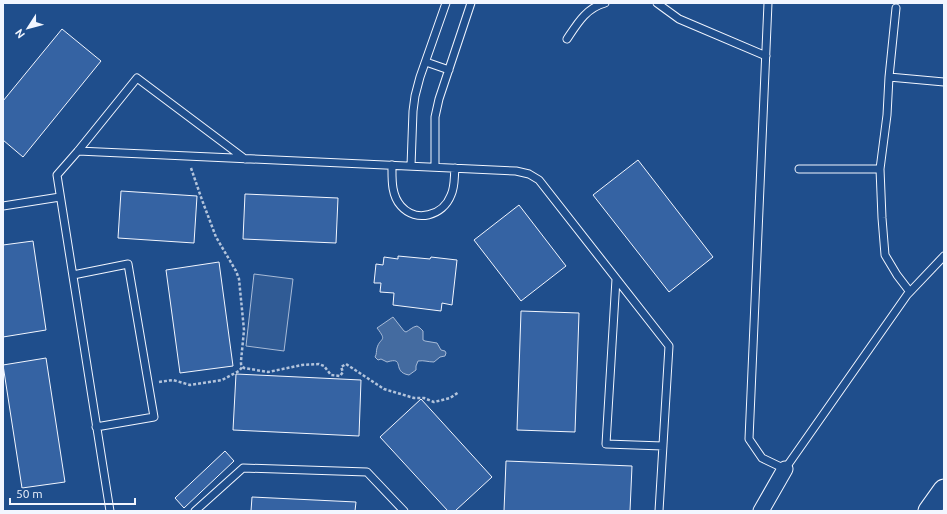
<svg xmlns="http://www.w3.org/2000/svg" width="947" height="514" viewBox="0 0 947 514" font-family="Ubuntu,sans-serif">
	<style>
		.built { fill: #305b95; stroke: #a8bbd7 }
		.water { fill: #446ba0; stroke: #a8bbd7 }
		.building { fill: #3563a3; stroke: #f2f6ff }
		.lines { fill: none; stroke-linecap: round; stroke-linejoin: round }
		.lane-casing { stroke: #f2f6ff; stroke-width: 9 }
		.street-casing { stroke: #f2f6ff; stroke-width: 17 }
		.secondary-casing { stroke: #f2f6ff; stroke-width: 23 }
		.path { stroke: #b3c4dc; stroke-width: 2.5; stroke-dasharray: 3 2; stroke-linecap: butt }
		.lane { stroke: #1f4e8c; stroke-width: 7 }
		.street { stroke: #1f4e8c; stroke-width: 15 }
		.secondary { stroke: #1f4e8c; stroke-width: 21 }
	</style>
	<rect width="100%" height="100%" fill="#1f4e8c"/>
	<path class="built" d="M254 274 293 279 284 351 246 346Z"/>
	<path class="water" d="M393 317 404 331 406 332C410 330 412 327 417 326L420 328 423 331V340L425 341 437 343 441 350 445 351 446 353 445 356 440 357 434 362C428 362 424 360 418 361L416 366V370L409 375C391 372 406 356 387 362L381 359 378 360 375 357C377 354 376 351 377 348 380 337 388 342 377 328Z"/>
	<path class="building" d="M62 29 101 61 23 157 3 140V101Z
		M638 160 713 257 669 292 593 195Z
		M121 191 197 196 194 243 118 238Z
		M245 194 338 198 336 243 243 239Z
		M519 205 566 266 521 301 474 240Z
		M33 241 46 330 3 337V245Z
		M398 256 430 259 431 257 457 260 452 305 442 303 441 311 393 305 394 293 380 292 381 283H374L376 264 383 265 384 257 398 259Z
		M219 262 233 366 180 373 166 270Z
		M521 311 579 313 575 432 517 430Z
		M46 358 65 482 22 488 3 365Z
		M236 374 361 380 359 436 233 430Z
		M421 399 492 477 455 511H448L380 437Z
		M225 451 234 461 184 508 175 498Z
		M506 461 632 466 630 511H504Z
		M252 497 356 502 355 511H251Z"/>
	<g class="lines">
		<defs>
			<path id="lane" d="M657 3 679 19 766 56
				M768 3 749 439 762 458 785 469 907 295 944 256
				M567 39C577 24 586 8 605 3
				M426 62 449 70
				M889 77 896 8
				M78 151 516 171 529 174 539 180 669 346 659 511
				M392 165C392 179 391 195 401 206 416 223 443 216 451 195 455 187 454 177 455 168
				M411 166 413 111 415 96 420 77 446 3
				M435 167V117L439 99 471 3
				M799 169H880L887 115 889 77 944 82
				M880 169 882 218 885 255 897 275 910 292
				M3 206 60 197
				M73 275 128 264 154 417 96 427
				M616 279 606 444 663 446
				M110 511 57 175 78 151 137 78 245 159
				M195 511 243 468 367 472 404 511"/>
			<path id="street" d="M761 511 785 469"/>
			<path id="secondary" d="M929 511 944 490"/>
		</defs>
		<use href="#lane" class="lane-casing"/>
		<use href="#street" class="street-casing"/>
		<use href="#secondary" class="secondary-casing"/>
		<path class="path" d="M191 168 202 200 216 237 236 271 239 279 244 330 241 361V364L244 368 268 372 302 365 319 364 324 366 331 375 340 376 343 372 341 367 346 364 384 389 414 398H424L434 402 450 398 459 392
			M159 382 173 380 190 385 222 380 239 371 243 366"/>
		<use href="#lane" class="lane"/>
		<use href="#street" class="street"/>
		<use href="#secondary" class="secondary"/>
	</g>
	<rect width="947" height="514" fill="none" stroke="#f2f6ff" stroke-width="8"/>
	<g transform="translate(28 28) rotate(234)" stroke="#1f4e8c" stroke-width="3" paint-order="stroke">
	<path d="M0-3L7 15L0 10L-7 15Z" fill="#f2f6ff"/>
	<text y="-6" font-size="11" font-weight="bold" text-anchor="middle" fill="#f2f6ff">N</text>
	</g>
	<path d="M10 498v6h125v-6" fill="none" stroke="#f2f6ff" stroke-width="2"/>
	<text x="16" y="498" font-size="12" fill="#f2f6ff" stroke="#1f4e8c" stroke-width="3" paint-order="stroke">50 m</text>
</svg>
